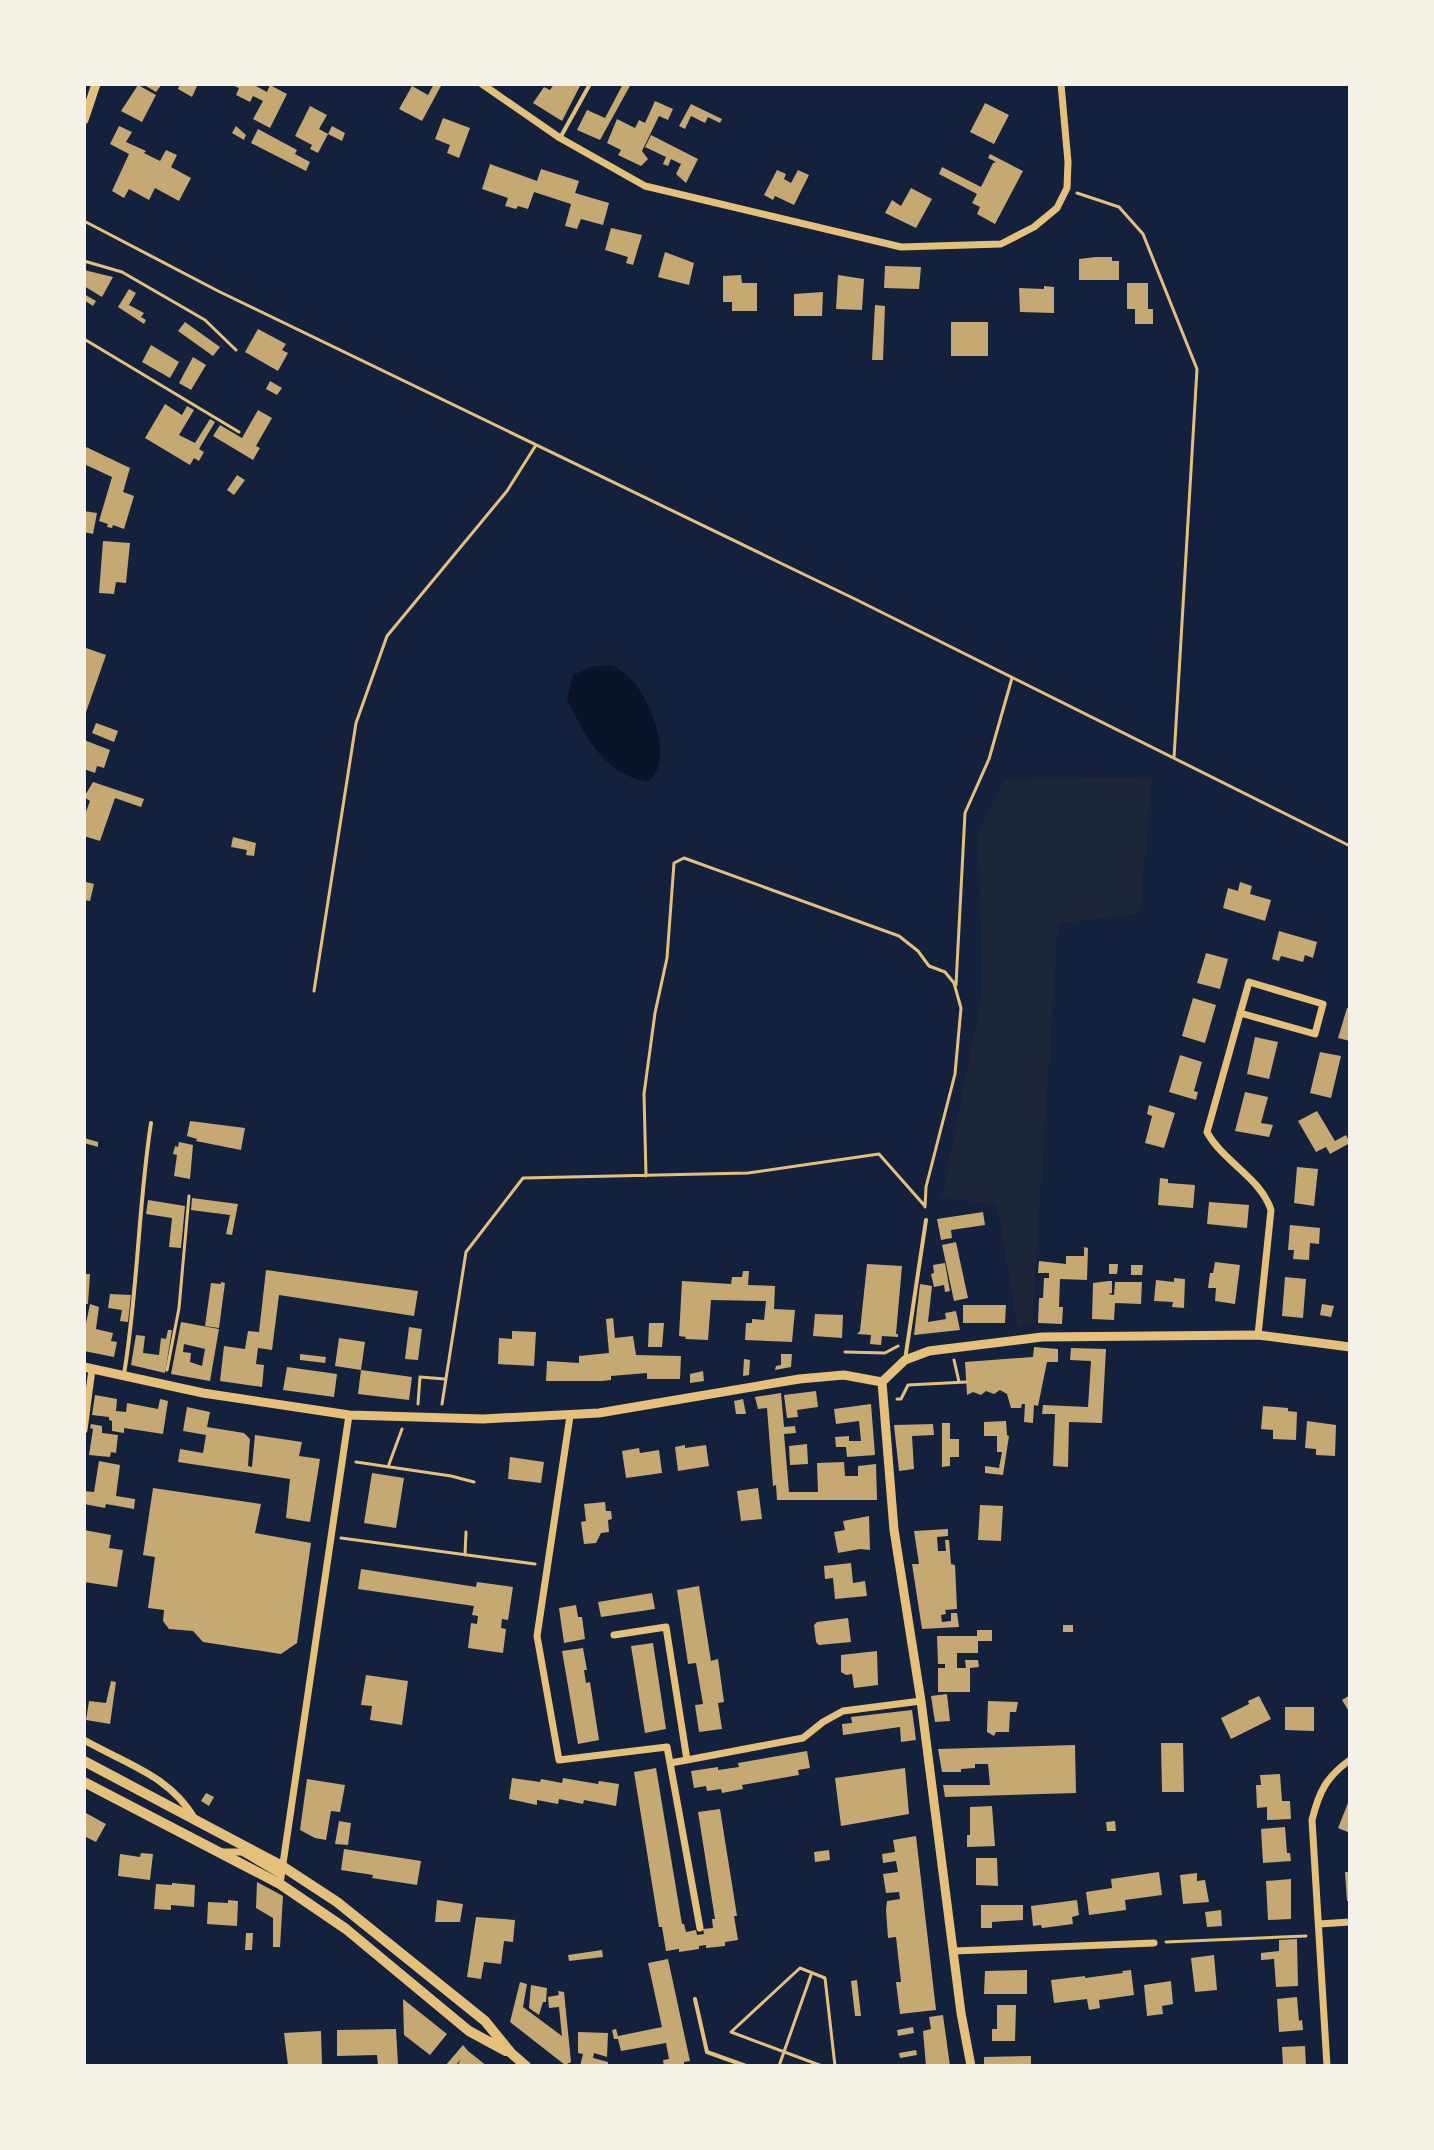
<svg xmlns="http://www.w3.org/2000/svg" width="1434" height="2150" viewBox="0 0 1434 2150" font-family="Lato,sans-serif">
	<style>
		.green { fill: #1d2539 }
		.water { fill: #0b132b }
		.building { fill: #c6a872; fill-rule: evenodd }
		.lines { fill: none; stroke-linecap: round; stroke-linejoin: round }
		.path { stroke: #e5c07b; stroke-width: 3 }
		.service { stroke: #e5c07b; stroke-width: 4 }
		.minor { stroke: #e5c07b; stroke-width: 7 }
		.tertiary { stroke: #e5c07b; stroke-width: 9 }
		.secondary { stroke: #e5c07b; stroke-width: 10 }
	</style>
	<rect width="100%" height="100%" fill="#14213d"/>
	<path class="green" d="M1152 777 1140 913 1058 924 1032 1323 1018 1327 997 1204 942 1198 983 989 978 832 1004 780Z"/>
	<path class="water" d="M594 666C599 666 608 665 613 666 643 677 671 743 656 772 654 776 651 779 648 782 602 773 587 738 567 700L573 675Z"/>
	<path class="building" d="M147 84H162L156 92 146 86Z
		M180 84H198L192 97 178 89Z
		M230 84H252L267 92 270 85 287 94 270 128 253 119 263 101 253 96 250 102 236 95 239 88Z
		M434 84H442L422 121 399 109 412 86 428 95Z
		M554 84H581L562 121 533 103 544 87 550 90Z
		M623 84H631L600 140 577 130 587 110 605 118Z
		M138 85 156 95 142 122 121 111Z
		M655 101 673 109 668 120 659 116 642 151 648 159 641 166 618 155 621 150 607 143 617 119 635 128 639 120 645 123Z
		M985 103 1009 115 994 144 970 132Z
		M691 104 722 119 720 123 708 117 705 123 691 116 685 129 679 126Z
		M310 106 327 115 319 129 328 134 318 153 310 149 312 145 295 136Z
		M443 118 470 128 459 158 447 153 450 145 435 139Z
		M119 126 132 132 126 142 146 151 144 153 160 161 166 150 177 155 171 167 191 178 179 201 155 188 149 200 129 189 124 198 112 191 129 154 110 144Z
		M236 126 246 135 244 140 232 133Z
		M332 126 345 133 342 141 328 134Z
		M258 129 297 150 295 154 310 162 306 171 251 143Z
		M651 135 698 159 686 183 676 174 681 164 671 159 668 166 663 164 666 157 645 147Z
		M990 154 1023 171 995 224 977 214 980 207 972 203 977 194 939 174 942 167 981 187 993 163 996 162 988 158Z
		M490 164 537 181 541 169 579 181 575 193 609 203 603 225 581 219 577 229 565 226 571 204 534 192 528 209 518 206 516 209 505 206 508 198 482 189Z
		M777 170 786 174 784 179 791 183 798 170 809 175 794 205 775 196 773 200 764 195Z
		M911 188 932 199 916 228 885 213 892 200 901 206Z
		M611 228 642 235 633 265 626 263 628 257 605 250Z
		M665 252 694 263 689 285 658 277Z
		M1096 257H1112V261H1119V280H1079V259Z
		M885 266 921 267 919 289 884 288Z
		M84 270 113 277 102 297 84 286Z
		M741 275 742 283H757V311H732V302H723V276Z
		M838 275 864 279 862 310 836 309Z
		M1127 283H1148V309H1153V324H1135V309H1127Z
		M1044 286 1054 287V313L1020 312 1019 288 1044 289Z
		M129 289 136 293 129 305 144 313 141 317 146 320 144 324 118 307Z
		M823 292 822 316H794V294Z
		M84 294 96 301 93 306 84 300Z
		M875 305 885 306 883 360H872Z
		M185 322 220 347 213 356 178 331Z
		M951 322H988V356H951Z
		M258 329 286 344 282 350 288 353 278 371 245 352Z
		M151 345 179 362 170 378 142 362Z
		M193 357 206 365 191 390 179 383Z
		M270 381 282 388 277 395 266 389Z
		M165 404 182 415 187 406 194 410 179 435 195 443 210 419 215 422 199 449 204 452 199 461 194 458 190 465 145 438Z
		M258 410 272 418 256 446 260 448 253 460 213 436 220 425 242 438Z
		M84 446 130 468 123 492 134 496 124 529 113 525 112 528 107 527 108 524 99 521 112 477 84 464Z
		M237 475 245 480 234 495 227 490Z
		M84 511 97 513 93 534 84 532Z
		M103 541 130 543 126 583 116 582 114 594 99 593Z
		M86 648 106 655 84 718V653Z
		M96 723 118 731 114 742 92 733Z
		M84 740 110 750 104 768 97 766 95 773 84 769Z
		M93 782 144 799 141 807 115 798 100 841 84 836V817L90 801 84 797Z
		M233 837 256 843 254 856 246 855 247 850 231 847Z
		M86 882 94 884 90 901 84 900Z
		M1240 882 1252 886 1250 894 1271 900 1265 921 1223 908 1228 888 1238 891Z
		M1279 931 1317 942 1313 958 1305 955 1303 962 1281 956 1279 961 1272 959Z
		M1206 953 1228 959 1220 989 1197 983Z
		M1193 998 1216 1005 1205 1043 1182 1036Z
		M1347 1008H1350V1041L1338 1038Z
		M1255 1037 1278 1042 1269 1079 1247 1074Z
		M1320 1052 1341 1056 1331 1098 1310 1093Z
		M1180 1055 1202 1062 1194 1091 1198 1092 1196 1100 1169 1092Z
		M1245 1092 1268 1097 1261 1123 1273 1125 1269 1137 1235 1131Z
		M1149 1105 1175 1113 1164 1148 1145 1143 1152 1116 1147 1114Z
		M1317 1111 1335 1141 1346 1135 1350 1143 1330 1154 1326 1147 1316 1152 1298 1121Z
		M190 1121 245 1128 241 1150 196 1141 197 1139 187 1136Z
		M84 1138 98 1142V1147L84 1143Z
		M179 1142 193 1145 190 1179 174 1176 177 1155 173 1154 175 1146 178 1147Z
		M1297 1167 1318 1169 1314 1206 1294 1203Z
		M1160 1178 1168 1179V1183L1195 1185 1193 1208 1158 1205Z
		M192 1198 238 1204 232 1235 226 1234 230 1215 191 1210Z
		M148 1200 185 1206 181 1248 169 1247 172 1218 146 1214Z
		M1209 1202 1249 1205 1247 1228 1207 1224Z
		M983 1212 985 1225 951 1230 952 1238 941 1240 937 1219Z
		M1290 1225 1320 1228 1319 1244 1310 1243 1309 1260 1293 1259 1294 1250H1288Z
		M956 1242 968 1298 954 1301 942 1245Z
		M1084 1247 1088 1248 1087 1280 1060 1279 1059 1307H1063L1062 1324 1038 1323 1039 1298H1043L1044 1278H1049V1273H1038L1039 1261 1066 1264V1256H1084Z
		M1215 1262 1240 1265 1235 1304 1215 1301 1216 1288H1208L1210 1273H1213Z
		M945 1263 950 1291 945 1292 944 1285 934 1287 931 1274 934 1273 933 1265Z
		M867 1264 902 1266 896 1334H898V1337L882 1336 881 1345 870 1344 871 1335 857 1334 860 1331Z
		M1109 1264H1118L1117 1274H1109Z
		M1131 1265H1143L1142 1275H1131Z
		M266 1270 418 1291 414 1316 279 1295 272 1350 258 1348 256 1364 264 1365 262 1387 220 1381 224 1346 245 1349 248 1331 259 1332Z
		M743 1271H749L748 1285 775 1286 774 1309 795 1310 792 1342 745 1340 746 1323H752V1319L764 1320 766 1301 711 1300 708 1340 685 1339 686 1337 679 1336 682 1281 731 1284 732 1277H742Z
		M84 1274H90L88 1304H84Z
		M1285 1277 1306 1279 1303 1318 1282 1316Z
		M1174 1278 1185 1279 1184 1308 1172 1307 1173 1302 1154 1301 1156 1280 1174 1282Z
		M1109 1281H1112V1293L1108 1294 1114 1295 1115 1282H1142L1141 1304 1115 1303 1114 1320 1092 1319 1093 1283Z
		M221 1282 225 1283 219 1328 205 1326 211 1283 221 1284Z
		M920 1284 932 1286 928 1322 946 1319 945 1313 956 1311 960 1330 914 1335Z
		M110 1294 131 1295 128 1322 120 1321 122 1310 108 1308Z
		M90 1304 99 1307 96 1329 113 1333 111 1341 117 1342 114 1357 84 1351V1333Z
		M1322 1304 1334 1306 1331 1317 1320 1315Z
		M963 1305H1006L1005 1323H963Z
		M815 1314 843 1315 842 1338 813 1336Z
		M613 1318 615 1338 633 1336 636 1355 681 1356 680 1379H647V1373L611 1376V1380L601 1381H546L547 1361 579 1363V1356L609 1353 606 1319Z
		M181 1322 219 1329 210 1381 171 1374ZM184 1344 205 1349 202 1366 190 1362 191 1353 183 1352Z
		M649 1323H664L662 1347H648Z
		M409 1327 422 1329 418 1360 405 1359Z
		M168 1330H172L165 1373 131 1365 136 1335 145 1336 143 1353 159 1355 161 1338 166 1339Z
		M512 1331 536 1332 534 1366 498 1364 499 1338 512 1339Z
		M339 1338 365 1342 361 1370 335 1366Z
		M1034 1347 1058 1349V1362H1047L1038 1406 1034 1405 1033 1423 1024 1422 1025 1404H1022L1021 1408H1011L1007 1394 1000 1390 994 1394 986 1391 981 1395 973 1392 967 1395 965 1362 1033 1357Z
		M1071 1348 1106 1349 1102 1423 1069 1422 1068 1467 1053 1466 1055 1414H1042L1043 1405 1088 1407 1091 1361 1070 1360Z
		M300 1354 326 1357 325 1363 300 1360Z
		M781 1354H792L791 1367 775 1370 776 1366 781 1365Z
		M744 1359 750 1360 749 1375 743 1376Z
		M287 1367 337 1374 334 1397 283 1390Z
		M361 1370 412 1377 409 1400 358 1394Z
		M703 1371 704 1381 690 1383V1374Z
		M816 1391 818 1407 797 1410 798 1417 787 1418 784 1395Z
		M781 1393 784 1427 795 1426 796 1433 784 1434 789 1492H818L817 1463 844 1462 845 1476H858V1466L876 1464 877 1500H777L776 1485 773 1486 767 1408 758 1409 755 1397Z
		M95 1395 117 1399 116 1411 126 1412 127 1403 158 1409 160 1399 168 1401 163 1434 124 1428V1433L112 1431V1421L109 1420V1417L92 1415Z
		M743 1399 746 1414H736L734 1401Z
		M871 1404 875 1455 847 1457 846 1447H836L835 1437 849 1436V1441H861L859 1421 836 1424 834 1409Z
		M1263 1406 1288 1408V1411L1297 1412 1296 1440 1273 1439V1430L1261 1429Z
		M187 1407 210 1412 207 1427 244 1433 250 1439 248 1466 252 1467 255 1435 302 1442 299 1456 320 1459 310 1522 286 1518 290 1479 178 1462 180 1449 203 1453 206 1435 183 1431Z
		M1006 1421 1007 1435 1009 1436 1003 1475 985 1473V1466L999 1468 1002 1452H997V1436H984V1422Z
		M1307 1421 1336 1425 1335 1456 1316 1455V1449L1305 1448Z
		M942 1423H950V1439H959V1457H950V1466L942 1467Z
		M91 1424 102 1426V1433L118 1435 116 1453 111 1452 110 1457 89 1455 93 1429 90 1428Z
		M933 1424 934 1435 912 1436 914 1469 899 1471 894 1425Z
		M807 1444 808 1464 790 1465 789 1446Z
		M685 1445V1448L706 1445 709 1466 678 1471 675 1447Z
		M639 1448 640 1453 659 1450 662 1473 626 1478 622 1451Z
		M510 1457 544 1462 541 1483 508 1479Z
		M99 1461 120 1465 116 1496 135 1499 134 1509 106 1504 105 1508 84 1504V1491L94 1492Z
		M372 1473 404 1478 396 1528 364 1523Z
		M153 1488 261 1504 255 1533 311 1543 297 1643 281 1654 203 1642 193 1631 169 1629 163 1621 164 1610 148 1608 155 1557 143 1555Z
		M758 1488 762 1519 741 1521 737 1491Z
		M605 1502 606 1511H611L612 1519 608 1520 609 1532 601 1533 596 1543 584 1544 581 1522 586 1521 584 1504Z
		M980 1505 1003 1506 1001 1541 978 1540Z
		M869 1516 870 1550 860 1549 838 1553 834 1532 845 1530 843 1521Z
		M948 1529V1536L937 1537 938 1551H946L945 1540H949L951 1564 955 1565 957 1609 945 1610 946 1614 941 1615 942 1622 951 1621V1613H957L959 1627 922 1629 912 1564H919L914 1531Z
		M84 1530 111 1535 109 1548 123 1550 117 1587 84 1582Z
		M851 1563 853 1583 865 1581 867 1596 835 1599 833 1578 825 1579 824 1566Z
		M361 1569 476 1587 477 1582 513 1587 508 1620 502 1619 501 1628 506 1629 503 1653 468 1648 471 1623 477 1624 478 1616 472 1615 474 1606 358 1589Z
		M699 1586 711 1661 718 1659 724 1702 718 1703 722 1729 699 1732 695 1705 703 1704 696 1663 688 1664 677 1590Z
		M652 1593 655 1609 601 1617 598 1602Z
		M576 1605 578 1617H582L585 1639 564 1643 559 1608Z
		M848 1618 851 1642 819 1645 816 1642 814 1625 817 1622Z
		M1063 1625H1073V1632H1063Z
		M977 1630H992V1641H978V1653H957V1668H966L965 1660H978L979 1667 970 1668V1692H938V1668H945V1664H938L937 1636H977Z
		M653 1643 666 1729 645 1733 631 1646Z
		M583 1648 587 1670H584L586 1683 590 1682 599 1740 578 1744 562 1651Z
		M877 1651 878 1685 854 1688 852 1674 846 1675 841 1672V1655Z
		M366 1675 408 1681 402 1725 370 1720 372 1706 361 1705Z
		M111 1681 116 1682 110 1724 86 1720 89 1701 106 1703Z
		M947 1694 950 1721 935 1722 931 1696Z
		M1350 1695V1713L1342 1700Z
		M1259 1696 1271 1719 1231 1739 1221 1718 1249 1704 1248 1701Z
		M988 1701 1018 1702 1016 1712H1010L1009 1732H996L994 1736 987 1732Z
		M1285 1707H1314V1731L1285 1730Z
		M912 1710 916 1740 901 1742 900 1727 843 1735 842 1724 852 1723 851 1717Z
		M1161 1743H1183L1184 1792H1162Z
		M1075 1745 1076 1793 945 1797 943 1785H990L988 1764H975V1768L961 1769V1772H942L938 1749Z
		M807 1751 810 1768 798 1770 799 1775 742 1785 743 1789 722 1793 721 1789 707 1791 706 1786 694 1788 691 1771 718 1767V1770L739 1767 738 1763Z
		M656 1768 682 1924H684L686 1932 696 1930 697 1935 704 1934 703 1929 713 1928 712 1919H715L698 1812 720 1809 737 1916H734L738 1940 725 1942V1946L706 1948V1945L699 1946V1949L679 1952V1949L666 1951 662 1927H659L634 1772Z
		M905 1768 909 1814 841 1826 835 1778Z
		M1280 1774 1282 1801H1290L1291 1819 1267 1820V1807L1257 1808 1256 1785H1261L1260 1775Z
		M512 1778 540 1782 541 1779 562 1783 563 1778 598 1784 599 1781 619 1784 616 1806 584 1800 583 1804 559 1799 558 1804 537 1800V1805L509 1799Z
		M307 1779 345 1785 340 1812 331 1811 326 1840 315 1838 300 1830Z
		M206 1793 214 1797 209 1806 201 1801Z
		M1350 1798V1833L1338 1828Z
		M992 1806 995 1846 967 1847V1835H970V1807Z
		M84 1812 106 1824 96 1842 84 1836Z
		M339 1821 351 1823 348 1845 335 1844Z
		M1115 1821 1116 1831H1107L1106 1822Z
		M1285 1827 1287 1853H1290L1291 1861 1263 1863 1261 1829Z
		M916 1836 936 2010 900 2014 896 1982H901L896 1937 888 1938 886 1910 887 1901 900 1899 899 1892 886 1893 883 1874 898 1872 896 1861 883 1863 882 1854 895 1852 893 1840Z
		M344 1849 421 1861 417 1885 372 1878 373 1875 341 1870Z
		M829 1850 830 1860 815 1862 814 1852Z
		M141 1853 153 1854 150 1880 118 1876 120 1854 140 1857Z
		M976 1858H997L998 1886 976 1885Z
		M1159 1872 1162 1895 1125 1900 1126 1910 1089 1915 1086 1892 1112 1888 1111 1879Z
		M1345 1872H1350V1901H1347Z
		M1197 1873V1881L1205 1880 1209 1902 1183 1904 1180 1875Z
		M1291 1879V1919L1268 1920 1266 1881Z
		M257 1882 283 1896 280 1947H273V1918L256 1908Z
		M172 1883 195 1885 194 1907 171 1905V1910L154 1909 156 1884 172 1885Z
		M228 1900 238 1901 237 1926 207 1924 208 1902 228 1903Z
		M437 1900 463 1904 460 1922H435Z
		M1077 1900 1079 1915 1072 1917 1073 1924 1042 1928 1041 1925 1033 1926 1031 1906Z
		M981 1905H1023V1920L992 1922V1928H981Z
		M1221 1910 1222 1926 1207 1927 1205 1912Z
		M476 1917 515 1920 513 1942 504 1941 501 1964 484 1962 481 1979 467 1977Z
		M246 1933H253L252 1950H245Z
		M1297 1939 1298 1986 1276 1987 1274 1959 1261 1960V1953L1279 1951V1940Z
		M602 1950 603 1957 569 1961 568 1955Z
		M1214 1955 1217 1990 1195 1992 1191 1958Z
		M668 1959 690 2061 684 2062V2066H664L663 2060 669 2059 666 2043 621 2051 618 2039H614L612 2030 616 2029 618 2036 662 2027 648 1963Z
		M1027 1970V1994H984L985 1971Z
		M1131 1970 1134 1995 1099 2000 1100 2008 1089 2010 1087 1999 1054 2003 1051 1980 1085 1976V1978L1123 1973 1122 1971Z
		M857 1980 861 2016H855L851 1981Z
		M1171 1981 1173 2004 1162 2006 1163 2014 1147 2016 1144 1985Z
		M520 1982 527 1984 523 2007 562 2036 559 2007 549 2008 548 1997 559 1995 558 1991 564 1992 571 2062 565 2065 510 2022Z
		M531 1985 547 1988 546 2002H543L539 2015 529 2008Z
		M1297 1997 1299 2021 1302 2020 1303 2030 1279 2032 1277 1999Z
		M403 1999 447 2034 430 2055 404 2035Z
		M997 2005H1016L1015 2041H992V2029H997Z
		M943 2015 950 2066H926L923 2031 931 2029 929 2017Z
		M913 2027 914 2033 898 2036 897 2030Z
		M396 2029 398 2065H378L377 2055 337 2056V2030Z
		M321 2031 322 2064 288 2065 284 2033Z
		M578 2032 608 2033 607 2057 594 2053 593 2058 608 2062V2066H580L583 2054 578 2053Z
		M463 2045 468 2051 487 2066H457L461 2059 455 2066H445Z
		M1305 2046 1306 2066H1283L1282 2047Z
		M916 2050 917 2055 900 2058 899 2053Z
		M1031 2056V2066H984V2057Z"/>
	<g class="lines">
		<path class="path" d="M1077 193 1119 207 1143 234 1197 369 1174 758
			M84 221 218 291 857 600 1350 846
			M84 261 122 272 205 320 236 350
			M84 339 239 432
			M956 985 965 813 989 759 1012 678
			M314 991 356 723 387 636 507 491 536 445
			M646 1176 644 1094 655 1013 667 958 674 863 684 858 899 936 918 951 929 966 945 972 954 983 961 1008 955 1074 926 1187 925 1207
			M845 1352 885 1353 898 1346
			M954 1360 959 1382
			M167 1370 179 1308 189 1196
			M897 1399H901L908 1385 966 1382
			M418 1404 420 1377 445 1379
			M442 1404 466 1252 523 1178 748 1173 879 1154 924 1205
			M356 1462 451 1476 474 1482
			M388 1467 402 1429
			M341 1538 535 1564
			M465 1555 466 1532
			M1166 1942 1306 1936
			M779 2066 811 1975
			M822 2066 731 2032 800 1968 825 1978 835 2066"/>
		<path class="service" d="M560 138 590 84
			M905 1360 926 1220
			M124 1374C138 1291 138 1207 151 1123
			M695 1999 707 2052 746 2066"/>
		<path class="minor" d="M482 84 560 138 645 186 901 247 1001 244 1034 227 1057 208 1067 188 1068 162 1061 84
			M1240 1013 1315 1034 1323 1004 1249 982 1207 1132C1223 1162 1261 1178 1271 1210L1258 1335
			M570 1416 537 1636 559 1760 667 1747 670 1763 687 1760
			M84 1430 92 1369
			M614 1635 666 1627 687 1760 803 1738 823 1722 843 1711 921 1701
			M84 1740C126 1764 169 1775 195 1819
			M670 1763 700 1928
			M224 1852H242L281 1875
			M280 1884 349 1415
			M1319 1924 1350 1922
			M954 1951 1154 1943
			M1327 2066 1312 1820C1319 1792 1326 1777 1350 1760"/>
		<path class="tertiary" d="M84 120 96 84
			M84 1367 203 1393 349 1415 483 1419 599 1413 799 1379 844 1375 882 1382
			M882 1382 894 1530 921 1701 961 2013 971 2066
			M882 1382 905 1360 929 1351 1042 1337 1258 1335 1350 1347"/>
		<path class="secondary" d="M84 1761 282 1866 337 1902 485 2021 511 2053 526 2066
			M84 1782 280 1884 346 1929 469 2031 506 2051"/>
	</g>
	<rect width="1434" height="2150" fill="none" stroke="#f6f1e7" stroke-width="172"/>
</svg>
